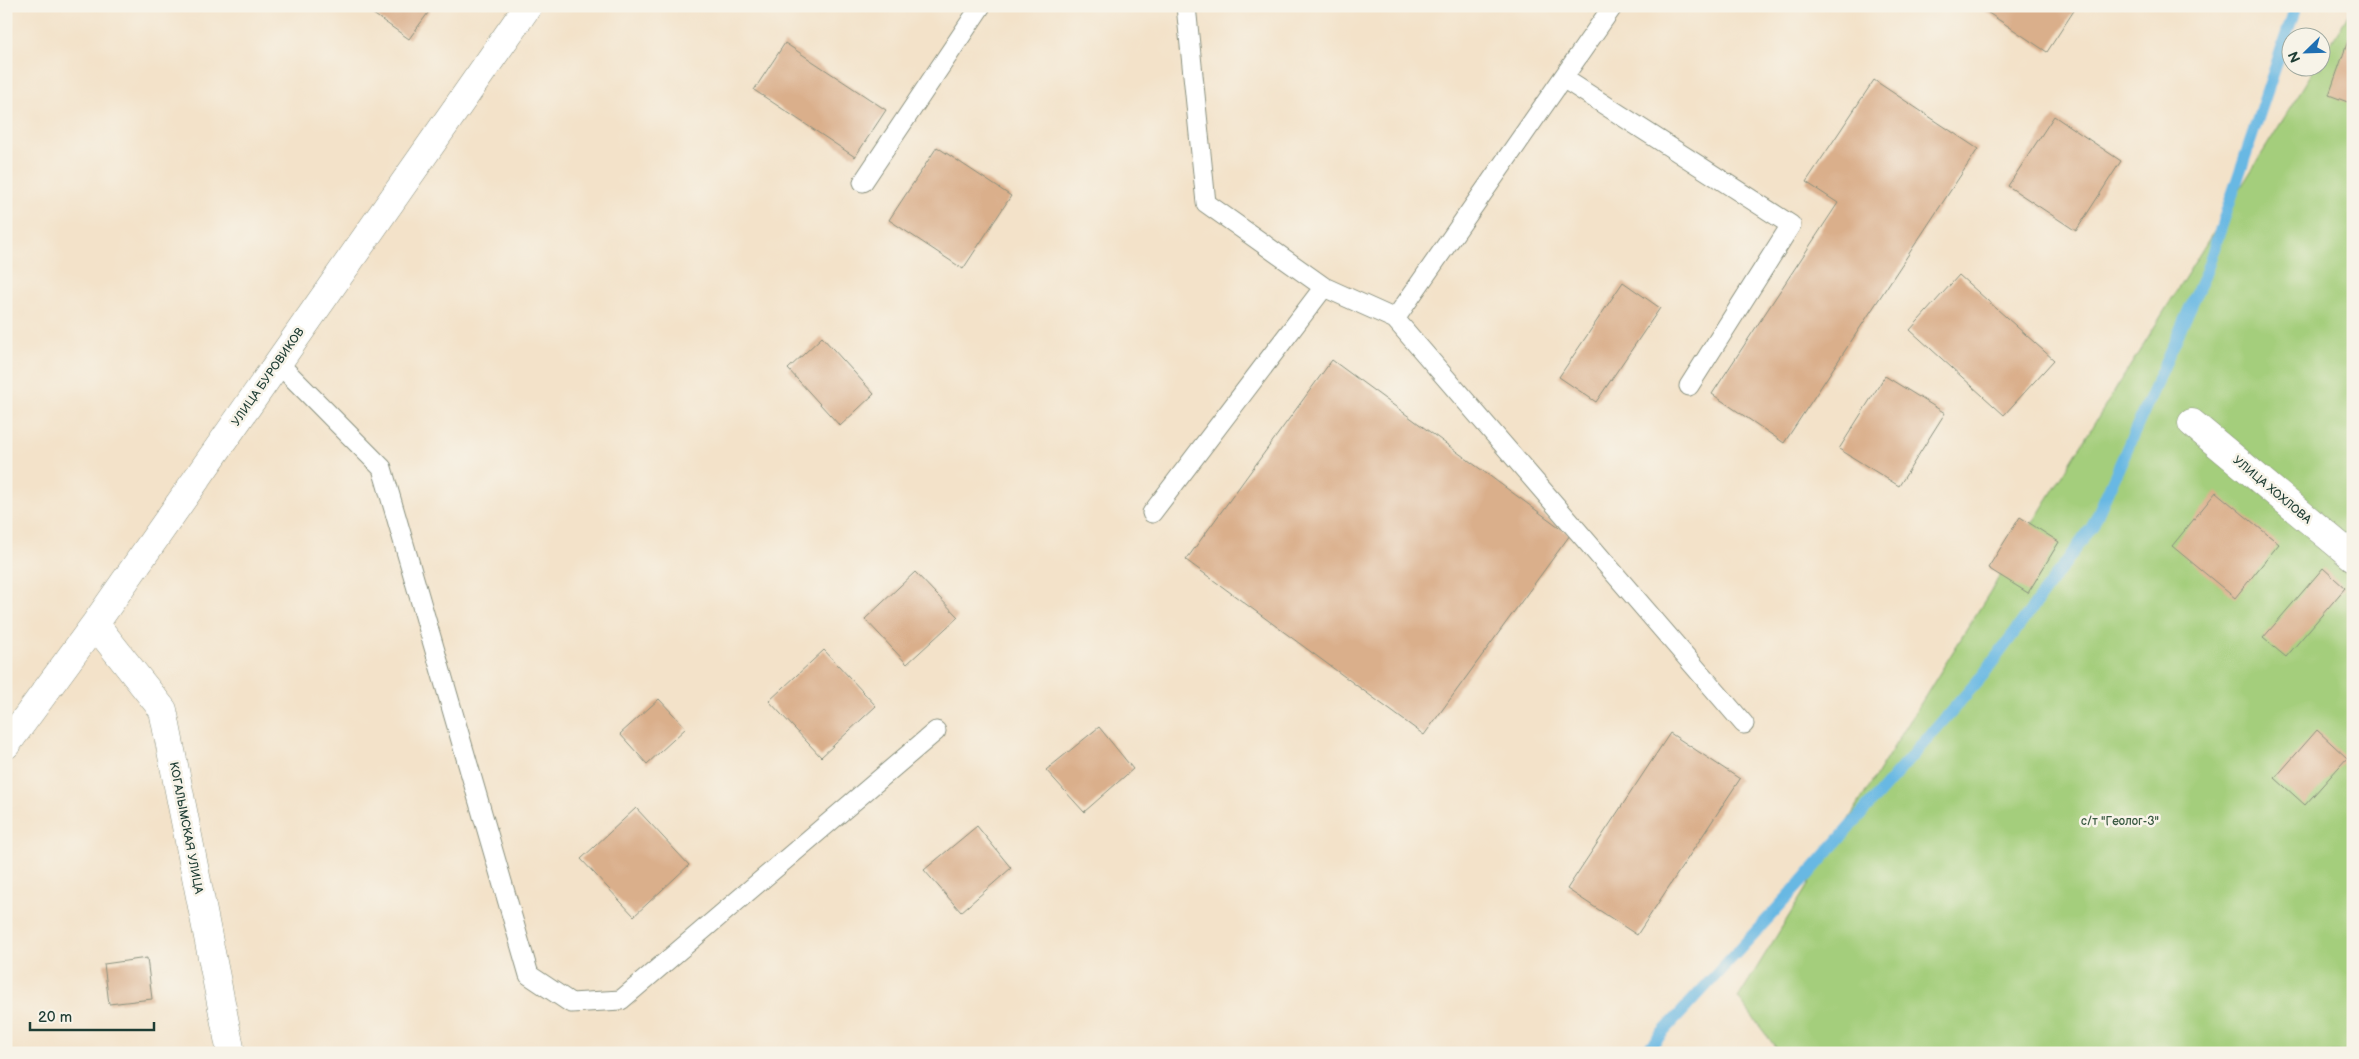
<svg xmlns="http://www.w3.org/2000/svg" width="2359" height="1059" viewBox="0 0 2359 1059" font-family="'Balsamiq Sans',sans-serif">
	<style>
		.green { fill: #a4ce7b; stroke: #628658 }
		.lines { fill: none; stroke-linecap: round; stroke-linejoin: round }
		.stream { stroke: #68b8e3; stroke-width: 12 }
		.building { fill: #daaf8b }
		.lane-casing { stroke: #89907e; stroke-width: 21 }
		.street-casing { stroke: #89907e; stroke-width: 29 }
		.lane { stroke: #fff; stroke-width: 19 }
		.street { stroke: #fff; stroke-width: 28 }
		.labels { text-anchor: middle; dominant-baseline: central; stroke-width: 5; stroke-linejoin: round; paint-order: stroke }
		.street-label { font-size: 12px; fill: #1f3d34; stroke: #f7f3e8 }
		.park-label { font-size: 12px; fill: #3a5a42; stroke: #f7f3e8 }
	</style>
	<rect width="100%" height="100%" fill="#f7f3e8"/>
	<filter id="ink" filterUnits="userSpaceOnUse"><feTurbulence type="fractalNoise" baseFrequency=".02" numOctaves="2"/><feDisplacementMap in="SourceGraphic" scale="10" xChannelSelector="R" yChannelSelector="G"/><feConvolveMatrix kernelMatrix="1 2 1 2 8 2 1 2 1" color-interpolation-filters="sRGB"/></filter>
	<filter id="wash" filterUnits="userSpaceOnUse"><feTurbulence type="fractalNoise" baseFrequency=".0096" numOctaves="4" result="noise"/><feDisplacementMap in="SourceGraphic" scale="20" xChannelSelector="R" yChannelSelector="G"/><feGaussianBlur stdDeviation="1.12" result="paint"/><feColorMatrix in="noise" values="0 0 0 0 0 0 0 0 0 0 0 0 0 0 0 0 0 1.4 0 .05"/><feComposite in="paint" operator="in"/></filter>
	<g filter="url(#wash)">
		<rect width="100%" height="100%" fill="#f3e2c9"/>
		<path class="green" d="M2353 7V1053H1780L1738 998 2315 68H2322V58Z"/>
		<g class="lines">
			<path class="stream" d="M1644 1053 1806 877 1983 675 2092 527 2206 272 2296 6"/>
		</g>
		<g id="blocks">
			<path class="building" d="M362 6H433L409 39Z
				M1982 6H2077L2047 52 1981 8Z
				M2350 35 2353 36V104L2329 95Z
				M785 43 886 110 855 157 754 90Z
				M1874 80 1978 149 1784 443 1712 394 1838 203 1806 182Z
				M2054 116 2121 161 2076 231 2008 186Z
				M937 147 1011 196 963 269 889 220Z
				M1959 275 2054 360 2004 415 1910 330Z
				M1623 282 1660 308 1596 402 1559 377Z
				M822 337 874 394 840 426 788 369Z
				M1332 360 1570 535 1424 735 1186 560Z
				M1885 376 1945 413 1899 486 1839 449Z
				M2216 492 2279 544 2235 598 2172 546Z
				M2020 517 2059 542 2028 593 1988 568Z
				M2323 568 2345 588 2286 657 2263 638Z
				M915 572 958 617 907 664 865 619Z
				M824 650 876 706 821 757 769 701Z
				M659 699 686 728 647 764 620 734Z
				M1099 727 1133 769 1084 812 1046 770Z
				M2317 730 2347 758 2305 805 2275 778Z
				M1670 733 1740 779 1637 935 1567 889Z
				M636 808 689 865 634 916 581 859Z
				M977 826 1011 868 961 912 924 870Z
				M147 958 152 999 109 1004 104 964Z"/>
		</g>
	</g>
	<g filter="url(#ink)">
		<use href="#blocks" fill-opacity="0" stroke="#89907e" stroke-width="1"/>
		<g class="lines">
			<defs>
				<path id="lane" d="M1186 6 1206 203 1324 287 1395 319
					M1613 6 1395 319 1744 724
					M1563 78 1791 225 1689 386
					M863 182 981 6
					M278 363 382 468 529 975 571 1003 621 1000 936 731
					M1152 513 1324 287"/>
				<path id="street" d="M2192 423 2353 557
					M95 624 163 710 231 1053
					M6 745 95 624 528 6"/>
			</defs>
			<use href="#lane" class="lane-casing"/>
			<use href="#street" class="street-casing"/>
			<use href="#lane" class="lane"/>
			<use href="#street" class="street"/>
		</g>
	</g>
	<g class="labels">
		<g class="street-label">
			<text transform="translate(268 377) rotate(-55)">УЛИЦА БУРОВИКОВ</text>
			<text transform="translate(2272 490) rotate(40)">УЛИЦА ХОХЛОВА</text>
			<text transform="translate(186 828) rotate(79)">КОГАЛЫМСКАЯ УЛИЦА</text>
		</g>
		<g class="park-label">
			<text x="2120" y="821">с/т "Геолог-3"</text>
		</g>
	</g>
	<rect width="2359" height="1059" fill="none" stroke="#f7f3e8" stroke-width="25"/>
	<g transform="translate(2306 52) rotate(247)"><circle r="24" fill="#f7f3e8" stroke="#a1aaa0"/>
	<path d="M0-4L9 19L0 12L-9 19Z" fill="#1f6fb2"/>
	<text y="-8" font-size="14" font-weight="bold" text-anchor="middle" fill="#1f3d34">N</text>
	</g>
	<path d="M30 1022v8h124v-8" fill="none" stroke="#1f3d34" stroke-width="2.5"/>
	<text x="38" y="1022" font-size="15" fill="#1f3d34" stroke="#f7f3e8" stroke-width="4" paint-order="stroke">20 m</text>
</svg>
